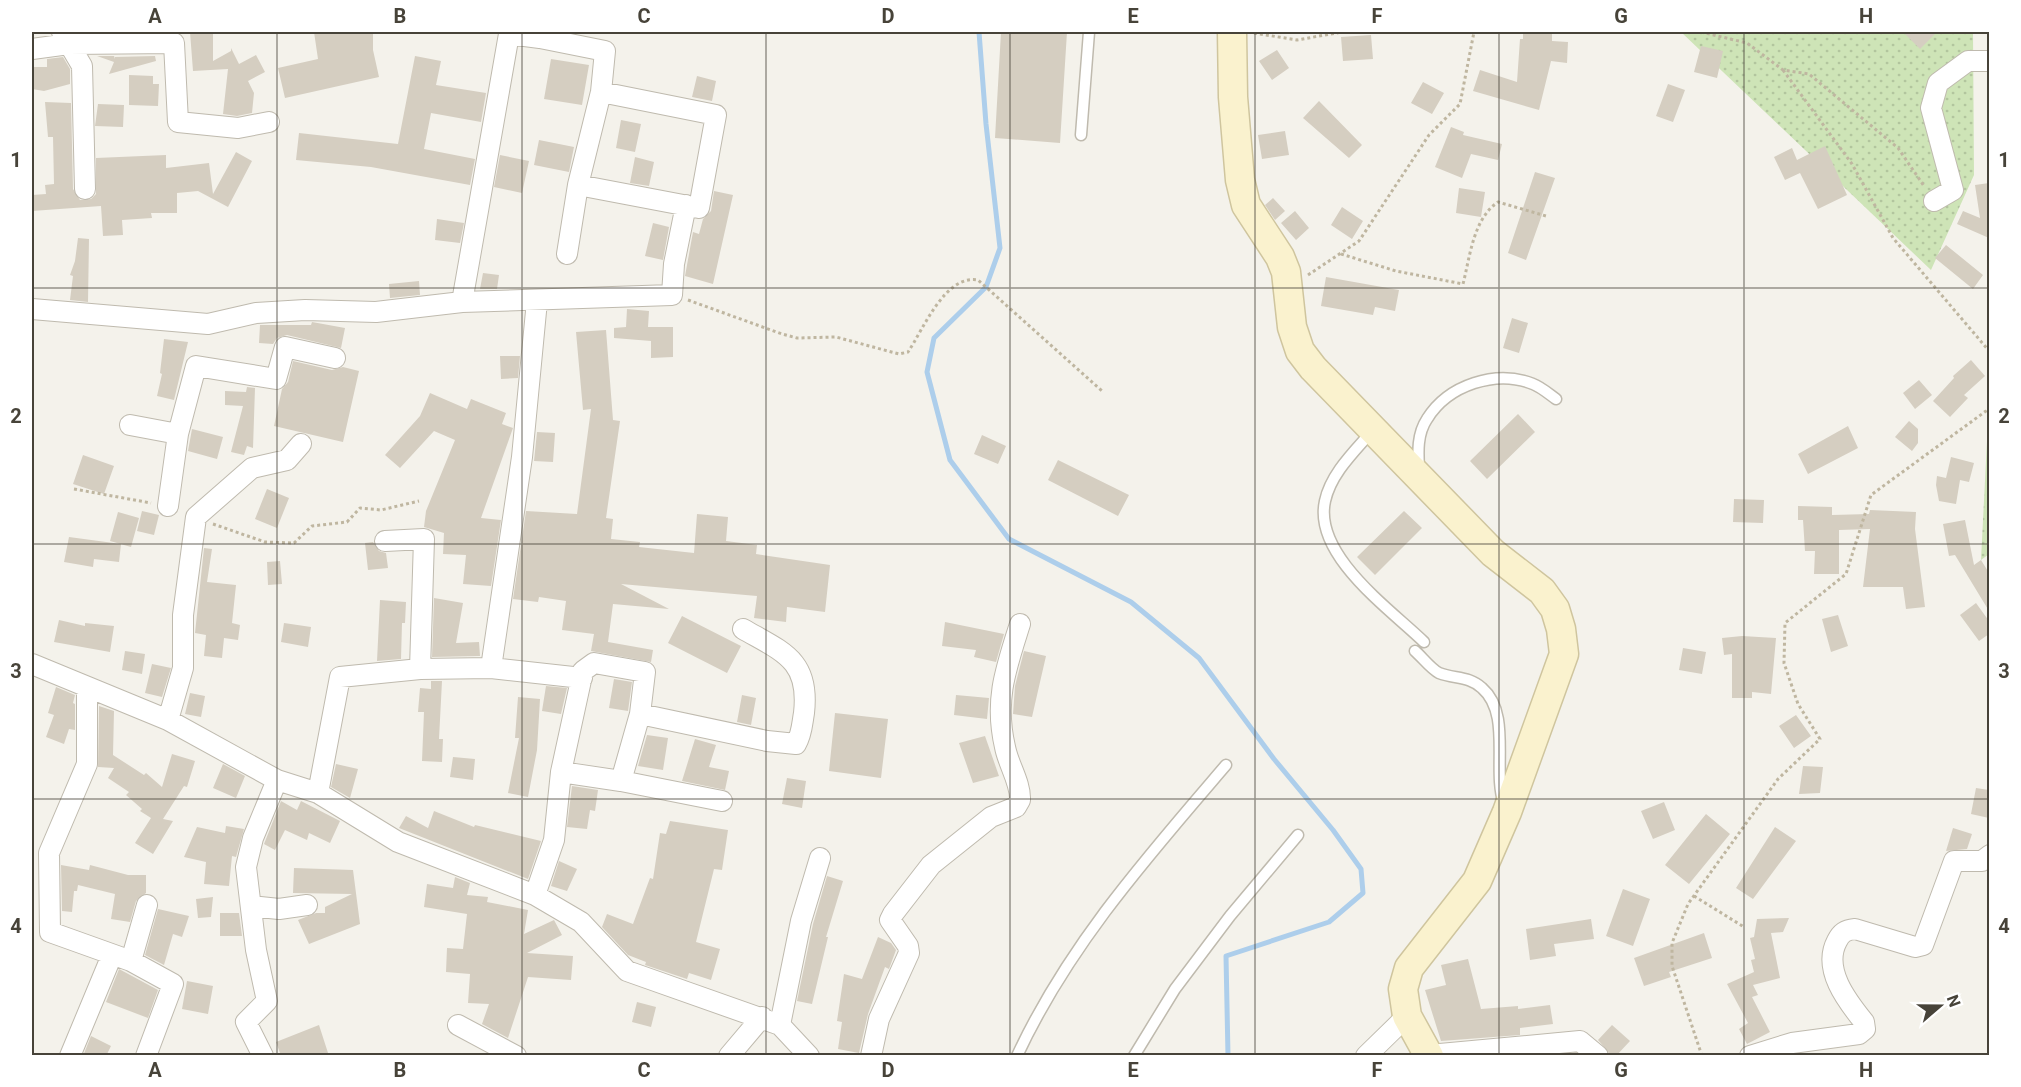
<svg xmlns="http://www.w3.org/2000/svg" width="2021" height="1087" viewBox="0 0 2021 1087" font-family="Roboto,sans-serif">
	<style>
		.grass { fill: url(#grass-dots) }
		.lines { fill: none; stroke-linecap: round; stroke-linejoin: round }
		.stream { stroke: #adceeb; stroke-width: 5 }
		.building { fill: #d5cec1 }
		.lane-casing { stroke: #bfbaae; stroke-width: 13 }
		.street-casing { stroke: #bfbaae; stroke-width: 22 }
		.secondary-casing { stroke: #cfc59e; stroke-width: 31 }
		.path { stroke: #bfb6a0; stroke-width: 3; stroke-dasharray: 3 3; stroke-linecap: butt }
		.lane { stroke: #fff; stroke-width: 10 }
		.street { stroke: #fff; stroke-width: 20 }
		.secondary { stroke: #faf2ce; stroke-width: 28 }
		.grid { fill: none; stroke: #474339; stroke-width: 1.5; stroke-opacity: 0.55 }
		.neatline { fill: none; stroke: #474339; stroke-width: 2 }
		.grid-label { font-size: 20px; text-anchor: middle; font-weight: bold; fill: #474339 }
	</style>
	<defs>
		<pattern id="grass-dots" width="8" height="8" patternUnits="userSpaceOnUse" patternTransform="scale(1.5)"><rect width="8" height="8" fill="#cee4b7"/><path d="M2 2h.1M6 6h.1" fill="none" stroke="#b2c59e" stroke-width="1.8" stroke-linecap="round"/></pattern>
	</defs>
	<rect width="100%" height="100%" fill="#f4f2eb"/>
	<path class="grass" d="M1681 32H1973L1974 175 1931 270Z
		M1989 401V554L1981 560Z"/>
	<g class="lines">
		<path class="stream" d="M979 32 986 124 1000 248 986 287 934 338 927 372 950 460 1009 539 1131 602 1199 658 1274 759 1333 830 1361 869 1363 893 1329 922 1226 956 1228 1056"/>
	</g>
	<path class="building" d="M190 32H213V61L231 51V48L239 64 256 55 265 72 248 81 254 93 252 113 237 116 223 114 228 69 193 71Z
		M314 32H373V50L379 77 285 98 278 68 318 59Z
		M1001 32H1067L1060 143 995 138Z
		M1523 32H1552V41L1568 42 1567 63 1551 61 1539 110 1473 91 1480 70 1517 82 1520 39H1523Z
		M1903 32H1937L1920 49Z
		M1371 35 1373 59 1343 61 1341 37Z
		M1701 46 1723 51 1717 78 1694 72Z
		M1277 50 1289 68 1272 80 1259 61Z
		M97 56H114L115 59V57L155 56 156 61 109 74 114 62Z
		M415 56 441 61 436 85 486 93 481 122 431 113 424 149 475 159 470 185 371 167 296 160 299 133 398 144Z
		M63 57 70 69V84L44 91 32 89V67H47V59Z
		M551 59 589 65 582 105 544 99Z
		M129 75 153 76V84H159L158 106 129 105Z
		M697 76 716 81 712 101 692 97Z
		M1423 82 1444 93 1432 114 1411 103Z
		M1668 84 1685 90 1673 122 1656 116Z
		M1319 101 1362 145 1349 158 1303 118Z
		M45 102 71 103 73 189 80 200 91 199 96 194V158L166 155V168L209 163 213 194 236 152 252 161 228 207 198 191 177 193V213H151L152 218 122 220 123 235 103 236 101 206 32 211V195L46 194 45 185 54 184 53 137H48Z
		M98 104 124 105 123 127 95 126Z
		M621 120 641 124 635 152 616 148Z
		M1451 127 1464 132 1463 135 1502 144 1498 160 1471 154 1462 178 1435 167Z
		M1285 131 1289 155 1262 159 1258 135Z
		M539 140 574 147 569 172 534 165Z
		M1825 146 1847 195 1818 209 1800 173 1785 180 1774 157 1792 148 1797 160Z
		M500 155 529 161 522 193 494 187Z
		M635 157 654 162 649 186 630 183Z
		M1535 172 1555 178 1526 260 1508 253Z
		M1989 183V238L1957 224 1963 211 1980 218 1975 185Z
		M1459 188 1485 192 1481 217 1456 213Z
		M714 191 733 195 713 284 685 276 693 232 699 234 703 219 711 211Z
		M1273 198 1285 211 1275 220 1265 205Z
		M1342 207 1363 221 1352 239 1331 225Z
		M1295 211 1309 228 1296 240 1281 223Z
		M437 219 464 223 460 243 435 240Z
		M653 223 669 227 663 260 645 256Z
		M78 238 89 239 88 302 70 300 73 276 70 275 75 261Z
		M1946 245 1983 275 1973 289 1935 258Z
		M483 273 499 275 497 289H480Z
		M1326 277 1399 290 1395 311 1375 307 1373 315 1321 306Z
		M419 281 420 295 390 298 389 284Z
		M627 309 649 311 648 327H673V357L651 358V341L614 338V328L626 327Z
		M1512 318 1528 323 1519 353 1503 348Z
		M312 322 345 328 341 348 287 335 277 338 273 344 259 343 260 325H311Z
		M606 330 613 420 620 421 606 518 613 519 611 539 640 542 639 547 694 553 697 514 728 517 726 541 757 545 756 554 830 565 825 612 787 607 786 622 754 618 757 596 621 584 669 609 613 604 608 642 653 650 651 662 591 651 594 634 562 630 566 601 539 597 538 602 513 599 526 511 577 514 591 409 583 410 576 332Z
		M164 339 188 342 174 400 157 396 162 374 160 373Z
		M500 356H520L518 378 501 379Z
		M1971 360 1985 376 1964 395 1968 398 1950 417 1933 401 1954 378 1953 376Z
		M293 361 332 370 343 367 359 371 343 442 274 426 282 389 288 382Z
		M1919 380 1932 395 1915 409 1903 393Z
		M247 387 255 388 253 448 247 446 244 455 231 452 243 406 225 405V391L246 392Z
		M430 393 467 409 471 399 506 413 502 424 513 428 481 518 501 520 491 586 463 584 466 555 443 554 444 533 424 527 426 511 455 440 434 431 400 468 385 455 420 416Z
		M1518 414 1535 432 1487 479 1470 461Z
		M1909 421 1918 429V443L1912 451 1895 437Z
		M1848 426 1858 448 1808 474 1798 454Z
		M192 429 223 437 217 459 188 451Z
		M537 432 555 433 553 462 534 461Z
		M982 435 1006 446 998 464 974 454Z
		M83 455 114 466 104 494 73 484Z
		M1951 457 1974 463 1969 482 1960 480 1956 504 1939 501 1936 485 1937 476 1946 478Z
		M1058 460 1129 495 1118 516 1048 480Z
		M267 489 289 498 277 528 255 519Z
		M1734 499 1764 500 1763 523 1733 522Z
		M1798 506 1832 507V515L1869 514 1870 510 1916 512 1915 529 1925 607 1906 609 1903 587H1863L1870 529 1839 530V574H1814L1815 551H1805L1803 520H1798Z
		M142 511 159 515 154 535 137 531Z
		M1404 511 1422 528 1375 575 1357 557Z
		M118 512 139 518 131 547 110 541Z
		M1965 520 1974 565 1981 560 1989 573V611L1955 555 1949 556 1943 524Z
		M69 537 121 544 119 562 94 559 93 567 64 562Z
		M373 542 379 551 386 553 388 568 368 570 365 543Z
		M204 548 212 549 207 582 236 585 232 623 240 625 238 640 224 638 222 658 204 656 206 635 195 633Z
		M280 561 282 584 268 585 267 562Z
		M434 598 463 603 456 643 479 642 480 656 432 657Z
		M380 600 406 602 405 623H402L401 659 377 661Z
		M1976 603 1989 621V634L1979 641 1960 615Z
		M1838 615 1848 646 1831 652 1822 619Z
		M682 616 741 646 727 673 668 643Z
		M59 620 85 626V623L114 626 110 652 54 642Z
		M945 622 1004 634 996 662 974 657 976 650 942 646Z
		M284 623 311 627 308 647 281 642Z
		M1742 636 1776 638 1771 694 1752 692V698H1732V654L1724 655 1722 638Z
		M1683 648 1706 652 1702 674 1679 670Z
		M125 651 145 654 142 674 122 670Z
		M1024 651 1046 656 1032 717 1013 714 1015 686Z
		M152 664 171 668 162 697 145 693Z
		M614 679 632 682 628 711 609 708Z
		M431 681H442L439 739H443L442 762 422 761 424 712H418L420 688 431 689Z
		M546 686 567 688 561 714 542 711Z
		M56 687 75 695 73 703 75 704V730L69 729 64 744 46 737 54 715 48 713Z
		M190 693 205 696 201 717 185 714Z
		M742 695 756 698 751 725 737 722Z
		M956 695 989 698 987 719 954 715Z
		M518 697 540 699 537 750 528 797 508 793 519 738H515Z
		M99 706 114 711 113 755 144 775 146 773 162 787 172 754 195 761 187 787 184 786 163 819 173 821 153 854 135 843 151 818 140 811 142 809 126 795 129 792 108 778 114 768 98 767Z
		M835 713 888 719 881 778 829 771Z
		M1796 715 1811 736 1794 748 1779 726Z
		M647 735 668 738 663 770 638 766Z
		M985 736 999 776 973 783 959 743Z
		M695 739 716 745 709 767 729 771 725 790 682 781Z
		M453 757 475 759 473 780 450 777Z
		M223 764 245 776 236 798 213 788Z
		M336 764 358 769 350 798 331 787Z
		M1803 766 1823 767 1820 793 1799 794Z
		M787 778 806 781 802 808 782 804Z
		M572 786 598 790 595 811 590 810 587 829 567 827Z
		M1976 788 1989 790V818L1971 814Z
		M281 801 297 810 301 801 340 821 330 843 309 833 307 840 285 830 275 850 264 844Z
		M1664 802 1675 830 1653 839 1641 811Z
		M434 811 474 827 475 825 541 841 528 879 399 828 406 816 428 828Z
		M1706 814 1730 834 1689 884 1665 865Z
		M670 821 728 830 722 870 714 869 696 942 720 949 711 980 689 973 687 979 645 965 646 962 628 955 602 927 607 914 633 924 650 878 653 879 660 833 666 834Z
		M226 826 244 829 236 857 232 856 229 886 204 884 206 862 184 857 197 827 225 833Z
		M1775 827 1796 841 1753 899 1736 888Z
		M1953 828 1972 834 1967 849 1946 851Z
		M559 861 577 869 567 891 551 886Z
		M61 865 89 870 90 865 128 875H146V893L136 901 130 922 111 919 115 894 78 885 77 891H74L72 912 62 911Z
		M294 868 353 870 360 924 309 944 298 920 316 913H325V907L352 894 293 893Z
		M827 876 843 881 826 937H828L812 1004 797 1001 813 924Z
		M455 877 470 883 467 895 488 897 487 902 528 910 524 934 554 920 562 935 527 953 573 956 571 980 528 977 508 1038 482 1024 489 1004 468 1003 470 974 446 972 447 948 463 949 467 914 424 907 427 884 453 888Z
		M1623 889 1650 899 1633 946 1606 936Z
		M213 897 211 917 198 918 196 899Z
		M158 909 189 916 182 937 173 934 164 965 145 955Z
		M220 913H239L242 936H220Z
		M1789 918 1783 932 1771 933 1780 978 1753 985 1758 995 1752 997 1770 1032 1747 1044 1739 1029 1748 1023 1727 984 1754 972 1751 960 1755 959 1750 938 1754 937 1757 919Z
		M1591 919 1594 939 1554 944 1556 956 1530 960 1526 929Z
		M1704 933 1712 958 1669 972 1671 977 1644 986 1634 958Z
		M878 937 891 943 896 950 889 969 885 967 868 1014 859 1053 838 1049 842 1022 837 1021 844 974 862 979Z
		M1468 959 1481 1009 1518 1006V1009L1550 1005 1553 1024 1520 1028V1035L1441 1041 1425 990 1446 985 1441 965Z
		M119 969 158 990 148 1018 106 1002Z
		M187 981 213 986 208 1014 182 1009Z
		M637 1002 656 1007 651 1027 632 1022Z
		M319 1025 329 1056H281L276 1042Z
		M1612 1025 1630 1041 1616 1056H1612L1598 1040Z
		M91 1036 111 1046 106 1056H83Z"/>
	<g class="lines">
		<defs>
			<path id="lane" d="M1081 135 1089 32
				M1373 430C1355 451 1331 473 1325 501 1313 555 1390 609 1424 642
				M1419 469C1418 452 1417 434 1427 419 1448 385 1496 369 1533 384 1541 387 1549 394 1556 399
				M1415 651C1422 657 1431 669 1439 673 1455 679 1469 676 1482 688 1512 714 1492 770 1504 804
				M1017 1056C1068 946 1148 856 1226 765
				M1134 1056 1175 989 1230 916 1298 835"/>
			<path id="street" d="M62 32 82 66 85 189
				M540 38 605 51 601 92 578 185 567 254
				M32 49 69 44 174 43 178 122 238 128 269 122
				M578 185 699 208 716 115 601 92
				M1934 201 1953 190 1931 108 1938 83 1968 61H1990
				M462 302 509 34 540 38 541 32
				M32 309 208 324 256 313 305 310 376 312 462 302 672 295 674 264 686 205
				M130 425 178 434
				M168 506 178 434 196 366 276 379 285 347 335 358
				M385 541 424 539 420 669
				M32 664 168 720 277 780 318 793 398 842 535 895 581 922 627 971 780 1025 809 1056
				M491 668 582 678
				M87 688V764L49 853 50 932 131 961 173 984 146 1056
				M640 714 767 741 796 744C802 734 802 724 804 713 810 660 783 652 743 629
				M168 720 183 668V615L196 517 252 468 287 460 301 444
				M561 772 621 781
				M318 793 340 677 420 669 491 668 522 457 537 301
				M535 895 554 840 561 772 583 671 594 663 645 672 640 714 621 781 722 801
				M251 906 279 909 307 905
				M131 961 147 905
				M458 1025 516 1056
				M780 1025 801 921 820 858
				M1429 1055 1580 1041 1598 1056
				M70 1056 112 955
				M263 1056 246 1022 267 1001 256 950 246 867 253 838 277 780
				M729 1056 762 1017
				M871 1056 879 1019 909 953 908 946 890 920 893 914 931 865 991 817 1016 807 1020 800C1021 783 1008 764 1005 747 994 700 1006 668 1020 624
				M1366 1056 1407 1016
				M1750 1056 1792 1043 1859 1034 1865 1029 1864 1022C1847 1001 1822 969 1837 941 1841 933 1845 930 1855 929L1915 947 1923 945 1954 861H1982L1990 855"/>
			<path id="secondary" d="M1232 32 1233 97 1240 180 1246 205 1280 257 1286 272 1292 327 1300 351 1313 368 1493 553 1542 591 1555 609 1561 629 1564 654 1507 812 1477 881 1409 968 1403 989 1407 1016 1429 1056"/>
		</defs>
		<use href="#lane" class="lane-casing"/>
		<use href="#street" class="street-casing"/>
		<use href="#secondary" class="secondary-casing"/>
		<path class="path" d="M1701 32 1747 43 1783 70 1809 74 1898 148 1924 186
			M1254 33 1297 40 1342 32
			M1783 70 1852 164 1893 238 1990 352
			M1341 254 1396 271 1463 284C1470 257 1473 219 1498 202L1546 216
			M1308 275 1359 241 1429 135 1460 104 1474 32
			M688 300 782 334 797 338 836 337 899 354 908 352C923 330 945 274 978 280L1102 391
			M74 489 151 503
			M213 524 265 542 294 543 312 526 347 522 360 508 381 510 419 501
			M1694 896 1744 927
			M1702 1056 1672 966V943L1688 904 1778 779 1820 739 1798 704 1784 663 1785 623 1846 574 1871 495 1986 411 1990 405"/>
		<use href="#lane" class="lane"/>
		<use href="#street" class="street"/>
		<use href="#secondary" class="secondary"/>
	</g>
	<path class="grid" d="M277 32V1056M522 32V1056M766 32V1056M1010 32V1056M1255 32V1056M1499 32V1056M1744 32V1056M32 288H1990M32 544H1990M32 799H1990"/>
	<rect width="2021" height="1087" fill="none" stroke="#ffffff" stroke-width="66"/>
	<g transform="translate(1940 1006) rotate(70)" stroke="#ffffff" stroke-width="4.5" paint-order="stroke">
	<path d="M0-4.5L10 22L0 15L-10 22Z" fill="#474339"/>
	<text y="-9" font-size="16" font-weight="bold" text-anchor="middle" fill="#474339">N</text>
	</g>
	<rect x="33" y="33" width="1955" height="1021" class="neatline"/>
	<g class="grid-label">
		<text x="155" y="23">A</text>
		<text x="400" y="23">B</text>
		<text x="644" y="23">C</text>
		<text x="888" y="23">D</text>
		<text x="1133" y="23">E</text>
		<text x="1377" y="23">F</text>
		<text x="1621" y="23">G</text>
		<text x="1866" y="23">H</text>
		<text x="16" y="167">1</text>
		<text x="2004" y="167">1</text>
		<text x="16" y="423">2</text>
		<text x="2004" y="423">2</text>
		<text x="16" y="678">3</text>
		<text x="2004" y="678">3</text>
		<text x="16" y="933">4</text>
		<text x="2004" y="933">4</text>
		<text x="155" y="1077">A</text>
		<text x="400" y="1077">B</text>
		<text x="644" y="1077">C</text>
		<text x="888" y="1077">D</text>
		<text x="1133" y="1077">E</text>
		<text x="1377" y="1077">F</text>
		<text x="1621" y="1077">G</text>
		<text x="1866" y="1077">H</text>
	</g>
</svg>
